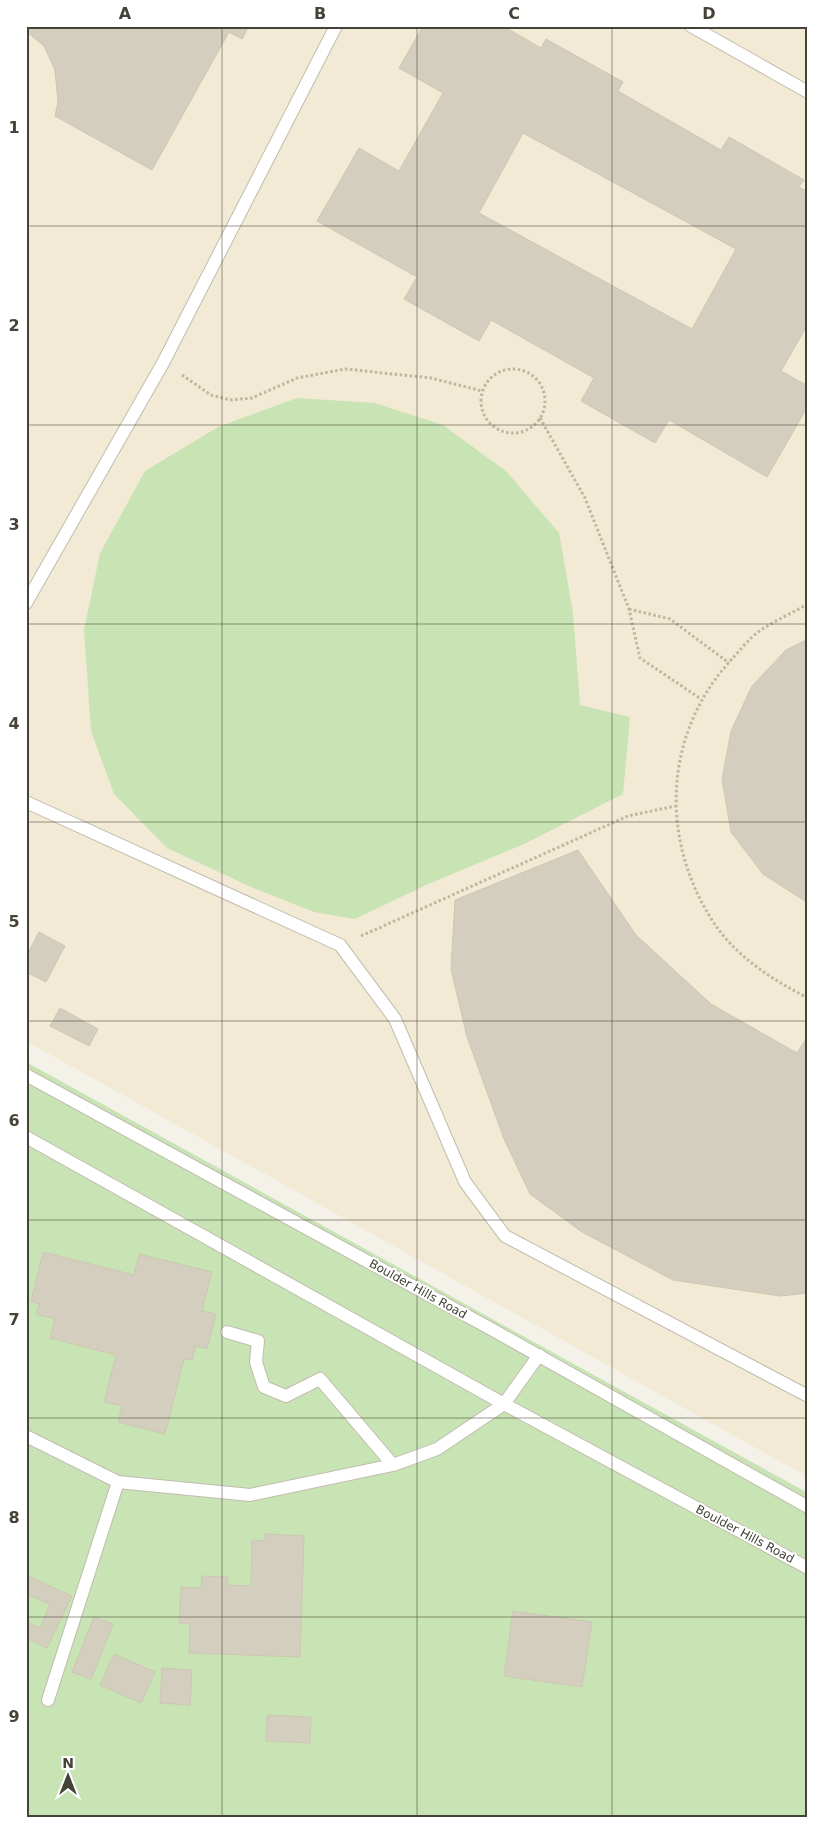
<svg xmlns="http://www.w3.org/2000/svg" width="834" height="1843" viewBox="0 0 834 1843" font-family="'DejaVu Sans',sans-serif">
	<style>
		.commercial { fill: #f3ead5 }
		.green { fill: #c8e4b4 }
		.building { fill: #d3cebe; stroke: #cdc7b2; fill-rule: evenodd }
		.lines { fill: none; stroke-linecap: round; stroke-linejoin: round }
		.service-casing { stroke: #c0bcae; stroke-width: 14 }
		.path { stroke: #beb79e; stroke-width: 3; stroke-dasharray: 2.5 2.5; stroke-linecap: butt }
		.service { stroke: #fff; stroke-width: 12 }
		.grid { fill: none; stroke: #454237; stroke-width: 1; stroke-opacity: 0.55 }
		.labels { text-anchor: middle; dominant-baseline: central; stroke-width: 4; stroke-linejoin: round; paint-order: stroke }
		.street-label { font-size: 12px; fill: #454237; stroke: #fff }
		.neatline { fill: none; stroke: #454237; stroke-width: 2 }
		.grid-label { font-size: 16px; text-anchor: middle; font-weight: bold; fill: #454237 }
	</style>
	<rect width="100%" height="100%" fill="#f3f1e8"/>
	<path class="commercial" d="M26 26H808V1477L26 1041Z"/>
	<path class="green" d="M297 398 375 403 443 425 507 472 559 533 573 612 580 705 630 717 623 794 522 845 426 885 355 919 314 912 251 887 167 848 114 794 91 731 84 630 100 553 145 471 218 427Z
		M26 1062 808 1493V1817H26Z"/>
	<path class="building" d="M26 26H249L242 39 229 32 152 170 55 116 58 102 55 70 44 46 26 31Z
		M423 26H503L541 48 546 39 623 82 618 91 721 150 729 137 804 180 799 187 808 192V324L781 371 808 386V406L767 477 669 420 655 443 581 401 594 378 491 320 479 341 404 299 417 277 317 221 359 148 399 171 443 93 399 68ZM523 133 736 249 692 329 479 213Z
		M808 639V903L763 874 731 832 722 779 731 731 752 686 786 650Z
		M578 850 636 935 711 1004 797 1053 808 1036V1293L780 1296 673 1280 582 1232 530 1194 504 1139 467 1037 451 969 455 900Z
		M39 932 65 946 46 982 26 972V957Z
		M60 1008 98 1029 89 1046 50 1026Z
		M43 1252 134 1275 139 1254 212 1272 202 1311 216 1314 207 1349 196 1346 192 1360 184 1359 165 1434 118 1422 122 1406 104 1402 116 1355 50 1338 55 1319 36 1314 39 1304 31 1301Z
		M265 1534 304 1536 300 1657 189 1653 190 1624 179 1623 181 1587 201 1588 202 1576 228 1577V1585L251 1586 252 1540 265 1541Z
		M26 1575 72 1596 47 1648 26 1638V1622L40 1628 50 1604 26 1594Z
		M513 1611 592 1622 582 1687 504 1676Z
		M94 1617 113 1624 91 1679 72 1672Z
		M114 1654 155 1672 141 1703 100 1685Z
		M162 1668 192 1670 190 1705 160 1703Z
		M267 1715 311 1717 310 1743 266 1741Z"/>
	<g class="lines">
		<defs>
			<path id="service" d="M691 26 808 92
				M26 603 163 363 336 26
				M26 802 340 945 395 1019 465 1182 505 1236 808 1396
				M26 1075 493 1330 808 1507
				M26 1137 504 1404 808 1568
				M227 1332 258 1341 256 1362 264 1387 286 1396 320 1379 393 1465
				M26 1436 118 1482 250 1495 393 1465 437 1449 504 1404 539 1355
				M48 1700 118 1482"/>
		</defs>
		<use href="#service" class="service-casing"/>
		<path class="path" d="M481 401a32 32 0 1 1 64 0a32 32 0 1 1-64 0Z
			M182 375 211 395 230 400 252 398 297 378 345 369 431 378 482 391
			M540 418 585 498 629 609 640 658 701 699
			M808 604C792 613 774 621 758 632 749 639 740 650 732 659 664 732 659 837 712 920 735 956 771 979 808 998
			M629 609 670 619 729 663
			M361 936 628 816 675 806"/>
		<use href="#service" class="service"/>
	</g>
	<path class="grid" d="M222 26V1817M417 26V1817M612 26V1817M26 226H808M26 425H808M26 624H808M26 822H808M26 1021H808M26 1220H808M26 1418H808M26 1617H808"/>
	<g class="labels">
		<g class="street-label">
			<text transform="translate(418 1289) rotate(29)">Boulder Hills Road</text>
			<text transform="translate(745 1534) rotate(28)">Boulder Hills Road</text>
		</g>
	</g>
	<rect width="834" height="1843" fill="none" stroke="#ffffff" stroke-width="55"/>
	<g transform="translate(68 1776)" stroke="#ffffff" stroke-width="4" paint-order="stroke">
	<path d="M0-4L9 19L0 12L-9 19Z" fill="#454237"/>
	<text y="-8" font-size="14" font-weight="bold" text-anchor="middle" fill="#454237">N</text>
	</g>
	<rect x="28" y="28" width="778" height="1788" class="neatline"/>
	<g class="grid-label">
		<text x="125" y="19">A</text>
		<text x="320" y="19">B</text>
		<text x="514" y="19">C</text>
		<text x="709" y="19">D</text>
		<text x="14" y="133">1</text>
		<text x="14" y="331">2</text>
		<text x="14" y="530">3</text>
		<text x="14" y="729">4</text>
		<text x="14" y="927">5</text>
		<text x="14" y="1126">6</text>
		<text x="14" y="1325">7</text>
		<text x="14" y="1523">8</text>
		<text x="14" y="1722">9</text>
	</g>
</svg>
